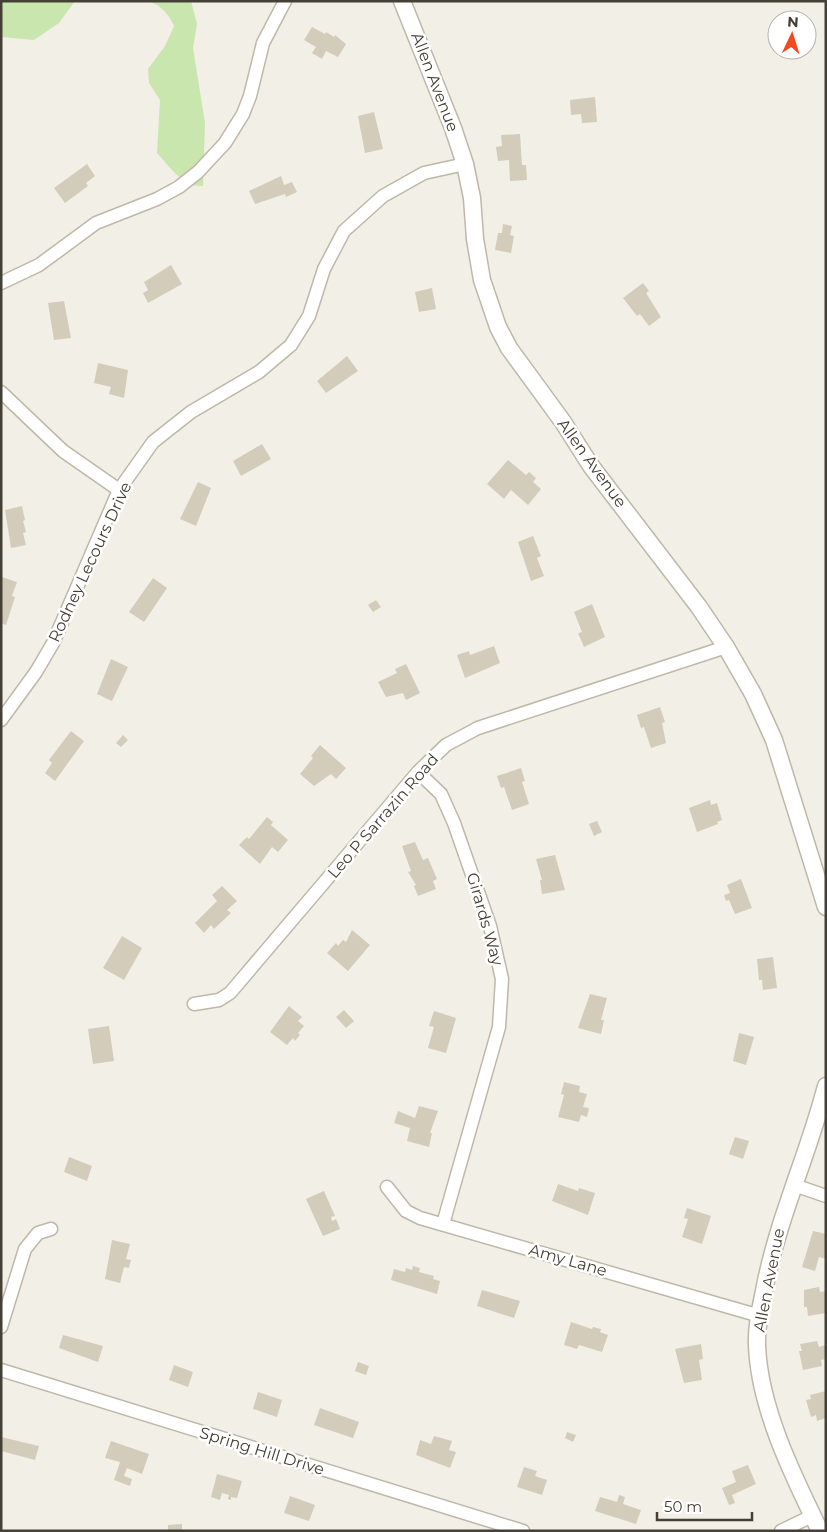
<svg xmlns="http://www.w3.org/2000/svg" width="827" height="1532" viewBox="0 0 827 1532" font-family="Montserrat,sans-serif">
	<style>
		.green { fill: #cae6af }
		.building { fill: #d4ccbb }
		.lines { fill: none; stroke-linecap: round; stroke-linejoin: round }
		.minor-casing { stroke: #beb8a9; stroke-width: 15 }
		.tertiary-casing { stroke: #beb8a9; stroke-width: 19 }
		.minor { stroke: #fff; stroke-width: 12 }
		.tertiary { stroke: #fff; stroke-width: 16 }
		.labels { text-anchor: middle; dominant-baseline: central; stroke-width: 5; stroke-linejoin: round; paint-order: stroke }
		.street-label { font-size: 16px; fill: #454035; stroke: #fff }
	</style>
	<rect width="100%" height="100%" fill="#f2efe6"/>
	<path class="green" d="M1 1H75L59 23 34 40 1 37Z
		M149 1H191L197 24 193 48 205 123 203 186C183 187 170 167 157 153L160 100 149 83 148 69 165 46 174 26C169 14 161 6 149 1Z"/>
	<path class="building" d="M312 27 325 34 326 32 334 37 335 35 346 44 338 57 326 51 322 59 312 53 316 47 304 40Z
		M595 97 597 122 582 123 581 114 571 115 570 100Z
		M374 112 383 149 365 153 358 116Z
		M520 134 522 165H526L527 180 510 181 509 160 498 161 496 147 502 146 501 135Z
		M87 164 95 176 86 183 88 186 65 203 54 188Z
		M281 176 284 185 292 182 297 192 286 197 285 194 255 204 249 191Z
		M503 224 512 226 510 235 514 236 511 253 495 250 498 233H502Z
		M171 265 182 284 148 303 143 293 148 290 144 282Z
		M643 283 649 291 646 293 661 317 649 326 640 314 637 316 623 298Z
		M432 288 436 309 419 312 415 292Z
		M64 301 71 338 54 340 48 303Z
		M347 356 358 371 326 393 317 381Z
		M98 363 128 370 124 398 109 394 111 387 94 383Z
		M262 444 271 459 241 476 233 461Z
		M508 460 526 475 529 472 536 478 533 482 541 489 528 505 511 490 504 499 487 484Z
		M198 482 211 488 196 526 180 519Z
		M22 506 25 520 23 521 26 532 23 533 26 545 11 548 5 510Z
		M533 536 541 556 537 558 544 576 531 581 518 542Z
		M2 577 17 582 12 596 15 597 6 625 1 623Z
		M153 578 167 588 144 622 129 612Z
		M376 600 381 607 373 612 368 605Z
		M592 604 605 637 584 647 578 633 582 632 574 612Z
		M494 646 500 663 465 678 457 655 469 651 470 655Z
		M111 659 128 667 112 701 97 694Z
		M406 664 420 693 406 700 403 693 386 697 378 682 397 673 395 669Z
		M660 707 665 722 662 723 666 743 651 748 644 727 641 728 637 715Z
		M71 731 84 741 55 781 45 773 52 763 49 760Z
		M123 735 128 740 121 747 116 743Z
		M320 745 346 768 336 779 331 774 314 786 300 774 313 758 311 756Z
		M521 768 525 781 522 782 529 804 512 810 504 787 501 788 497 776Z
		M710 800 711 805 717 803 722 820 717 822 718 824 697 832 689 808Z
		M267 817 273 822 271 825 288 840 278 852 272 847 260 864 239 845 247 837 249 839Z
		M597 821 602 832 594 836 589 824Z
		M415 842 423 860 428 858 437 879 433 881 436 889 418 896 414 886 416 885 408 872 411 871 402 846Z
		M555 855 565 890 542 894 540 880H542L536 859Z
		M741 879 752 908 735 914 729 900 726 901 724 895 730 893 727 885Z
		M222 886 237 901 227 910 231 913 214 929 211 925 204 933 195 923 217 901 212 895Z
		M352 930 370 945 348 971 327 953 336 943 338 946 343 940 346 942Z
		M122 936 142 948 124 980 103 968Z
		M773 957 777 988 763 990 762 980H759L757 959Z
		M590 994 607 998 601 1020H604L601 1034 578 1028Z
		M289 1006 302 1017 298 1021 304 1026 298 1033 300 1035 295 1041 293 1038 287 1045 270 1032Z
		M344 1010 354 1021 346 1028 336 1017Z
		M434 1011 456 1018 446 1053 428 1048 434 1027 429 1026Z
		M109 1026 114 1061 93 1064 88 1029Z
		M739 1033 754 1037 746 1065 733 1061Z
		M564 1082 580 1086 579 1092 587 1094 583 1107 589 1108 587 1117 581 1115 579 1122 558 1117 564 1095 561 1094Z
		M419 1106 438 1111 430 1133H432L429 1147 407 1141 410 1128 394 1123 398 1111 415 1118Z
		M735 1137 749 1141 743 1159 729 1154Z
		M69 1157 92 1166 87 1181 64 1172Z
		M558 1184 578 1191 579 1188 595 1193 588 1215 552 1201Z
		M324 1191 335 1216 331 1217 332 1221 336 1219 340 1229 323 1236 306 1199Z
		M687 1208 711 1216 702 1244 682 1237 688 1219 684 1218Z
		M813 1231 826 1234V1259L819 1257 815 1271 802 1267Z
		M112 1240 130 1244 126 1259 131 1260 129 1268 124 1267 120 1283 105 1279Z
		M413 1266 420 1268 419 1272 434 1276 433 1279 440 1281 437 1294 391 1280 394 1269 405 1272 406 1268 412 1270Z
		M819 1287 820 1292 826 1291V1313L808 1316 807 1307H804V1290Z
		M482 1290 520 1301 514 1318 477 1306Z
		M571 1322 592 1329 593 1327 601 1329 600 1332 608 1335 602 1352 579 1345 577 1349 564 1345Z
		M63 1335 103 1346 98 1362 59 1348Z
		M817 1341 819 1347 825 1345 826 1359 821 1360 822 1366 803 1370 799 1351H802L800 1344Z
		M701 1344 703 1359 699 1360 702 1380 684 1383 675 1349Z
		M358 1362 369 1366 366 1375 355 1371Z
		M174 1365 193 1372 188 1387 169 1380Z
		M826 1391V1418L817 1421 816 1415 811 1417 806 1400 811 1399 810 1395Z
		M258 1392 282 1400 277 1417 253 1409Z
		M320 1408 359 1422 353 1438 314 1425Z
		M567 1432 576 1435 573 1442 565 1438Z
		M434 1436 452 1441 449 1450 456 1452 450 1468 416 1455 420 1440 431 1444Z
		M1 1437 39 1446 35 1460 1 1451Z
		M111 1441 149 1454 142 1474 127 1468 124 1476 132 1479 130 1486 114 1480 120 1462 105 1458Z
		M748 1465 756 1484 732 1495 735 1503 729 1505 722 1488 736 1482 732 1471Z
		M524 1467 537 1471 535 1476 547 1480 542 1495 517 1487Z
		M217 1474 242 1481 237 1498 231 1497V1500L228 1499 229 1495 222 1493 220 1500 211 1497Z
		M619 1495 625 1497 623 1504 641 1510 636 1524 595 1511 600 1497 617 1502Z
		M290 1496 315 1505 309 1521 284 1513Z
		M182 1524V1531H168V1525Z"/>
	<g class="lines">
		<defs>
			<path id="minor" d="M1 283 39 265 96 223 157 199 179 187 198 172 225 143 243 114 250 96 263 43 285 1
				M1 392 63 451 119 490
				M1 720 36 672 53 643 119 490 153 442 191 412 259 372 291 345 309 316 324 269 344 231 383 196 424 173 465 164
				M418 772 441 794 454 823 490 926 502 979 499 1027 443 1224
				M194 1004 219 1000 230 993 418 772 446 745 478 728 726 647
				M794 1185 826 1196
				M387 1187 406 1211 420 1218 760 1316
				M1 1327 25 1249 38 1233 51 1229
				M1 1370 523 1531
				M781 1531 812 1516"/>
			<path id="tertiary" d="M402 1 453 128 465 164 472 198 475 239 482 280 498 327 509 348 563 422 591 466 699 607 726 647 753 694 774 740 826 907
				M820 1531C793 1476 759 1407 757 1345 756 1324 762 1302 766 1281 780 1214 809 1152 826 1086"/>
		</defs>
		<use href="#minor" class="minor-casing"/>
		<use href="#tertiary" class="tertiary-casing"/>
		<use href="#minor" class="minor"/>
		<use href="#tertiary" class="tertiary"/>
	</g>
	<g class="labels">
		<g class="street-label">
			<text transform="translate(435 82) rotate(69)">Allen Avenue</text>
			<text transform="translate(592 463) rotate(54)">Allen Avenue</text>
			<text transform="translate(90 562) rotate(-65)">Rodney Lecours Drive</text>
			<text transform="translate(383 816) rotate(-49)">Leo P Sarrazin Road</text>
			<text transform="translate(485 919) rotate(74)">Girards Way</text>
			<text transform="translate(568 1260) rotate(16)">Amy Lane</text>
			<text transform="translate(769 1280) rotate(-79)">Allen Avenue</text>
			<text transform="translate(262 1451) rotate(17)">Spring Hill Drive</text>
		</g>
	</g>
	<rect width="827" height="1532" fill="none" stroke="#454035" stroke-width="5"/>
	<g transform="translate(792 35) rotate(4)"><circle r="24" fill="#ffffff" stroke="#b5b3ae"/>
	<path d="M0-4L9 19L0 12L-9 19Z" fill="#f4491b"/>
	<text y="-8" font-size="14" font-weight="bold" text-anchor="middle" fill="#454035">N</text>
	</g>
	<path d="M657 1512v8h95v-8" fill="none" stroke="#454035" stroke-width="2.5"/>
	<text x="664" y="1512" font-size="15" fill="#454035" stroke="#ffffff" stroke-width="4" paint-order="stroke">50 m</text>
</svg>
